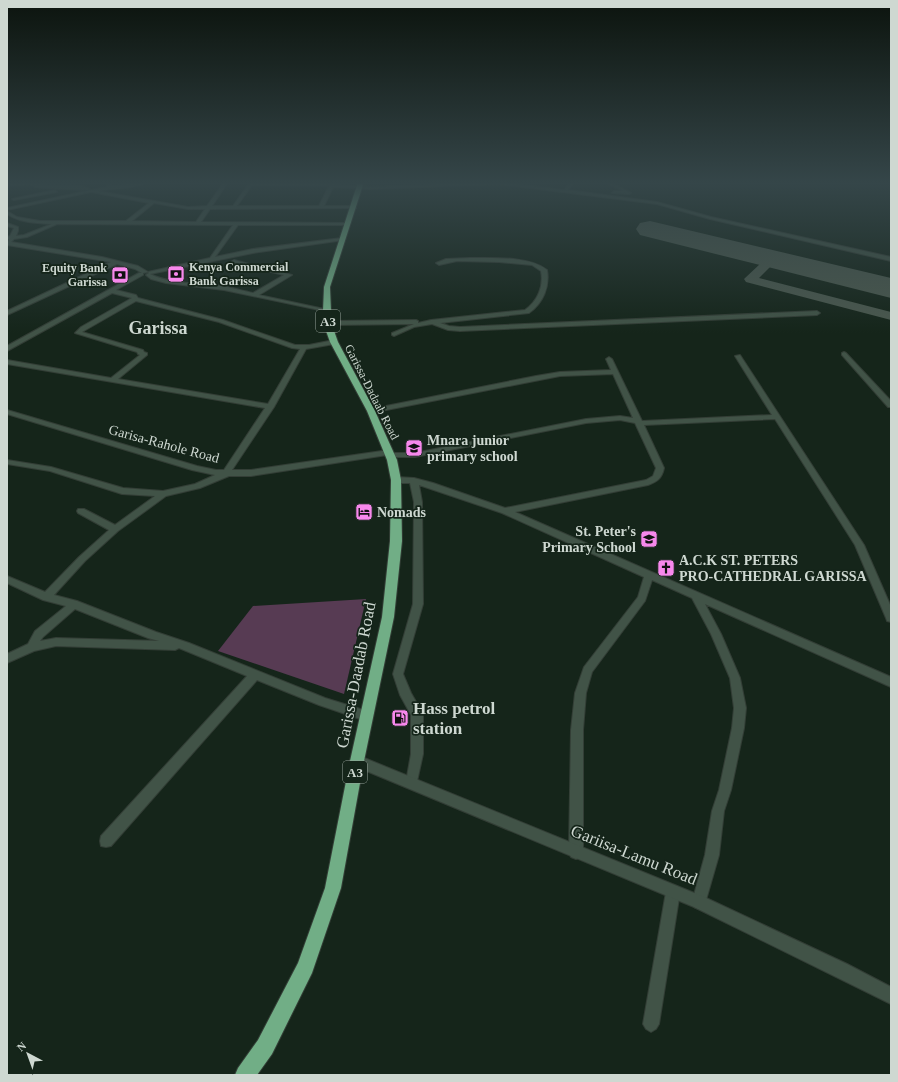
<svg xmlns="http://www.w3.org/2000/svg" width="898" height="1082" viewBox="0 0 898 1082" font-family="'Times New Roman',serif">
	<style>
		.green { fill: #573b53 }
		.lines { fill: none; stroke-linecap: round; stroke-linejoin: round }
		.taxiway { fill: #4a584e; fill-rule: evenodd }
		.runway { fill: #4a584e; fill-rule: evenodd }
		.minor-casing { stroke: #333e36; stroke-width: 2 }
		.tertiary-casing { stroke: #333e36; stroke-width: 2 }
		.trunk-casing { stroke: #333e36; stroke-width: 2 }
		.minor { fill: #415347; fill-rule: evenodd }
		.tertiary { fill: #415347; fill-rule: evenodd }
		.trunk { fill: #71ae86; fill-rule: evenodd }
		.labels { text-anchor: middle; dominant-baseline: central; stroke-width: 3.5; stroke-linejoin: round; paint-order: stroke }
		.far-poi-label { font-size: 12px; font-weight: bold; fill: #ced8d1; stroke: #15251a; text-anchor: start }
		.far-street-label { font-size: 12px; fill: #ced8d1; stroke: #15251a }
		.shield { fill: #15251a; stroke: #96a29a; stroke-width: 1 }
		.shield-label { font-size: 13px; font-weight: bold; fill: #ced8d1 }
		.poi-label { font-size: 14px; font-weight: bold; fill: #ced8d1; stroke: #15251a; text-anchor: start }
		.street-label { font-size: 14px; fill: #ced8d1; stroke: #15251a }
		.near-street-label { font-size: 17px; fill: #ced8d1; stroke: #15251a }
		.near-poi-label { font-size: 17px; font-weight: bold; fill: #ced8d1; stroke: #15251a; text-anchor: start }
		.far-town-label { font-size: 18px; font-weight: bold; fill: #ced8d1; stroke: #15251a }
	</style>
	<rect width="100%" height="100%" fill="#15251a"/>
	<path class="green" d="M366 599 344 694 218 651 253 606Z"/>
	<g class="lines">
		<path class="taxiway" d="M763 256 767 257 774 263 759 278 891 312V320L746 282 744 279 761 263 757 259 759 257Z"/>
		<path class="runway" d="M650 221 891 278V298L640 235 636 229 640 223Z"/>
		<defs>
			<path id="minor" d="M31 182C49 189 75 181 90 189L88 190 45 188 35 187 30 184 7 186V184Z
				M108 182H112L111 186 148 182C134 189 114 188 98 191L188 207 207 206 224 182H228L212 206H233L250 182 311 183 370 187 499 182 564 190 569 183 568 182H573L574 183 568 190 657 202 711 217 891 257V261L710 219 657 204 499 184 370 189 333 187 324 206H354L356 208 210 209 201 222 348 223 350 224 348 225H238L215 257 253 249 342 238 344 239V240L253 253 150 274C169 284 201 283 223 286 233 288 243 291 253 293L284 275 232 263 231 262 234 260 292 275 259 295 329 310V312L224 290 166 283 151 279 146 275 149 273 148 272 143 273V275L116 290 136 295 138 298 223 320 295 345H309L334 340 337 342 334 344 306 349 274 407 232 470H251L389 450H392V453H415L586 419 620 416 633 418 613 374 560 376 371 413 367 411 371 409 536 376 560 372 611 370 606 359 609 357 612 359 642 421 772 415 735 356 740 355 864 545 891 607V622L887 621 886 618 855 545 775 419 644 425 664 468C662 478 657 482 648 485L515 512 891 677V687L705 604 721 634 740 678 746 708 744 728 731 790 724 811 719 855 704 907 699 909 694 907 692 902 705 855 712 811 719 790 732 728 734 708 730 678 711 634 692 598 652 580 645 601 592 672 586 693 583 730V852L581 857 576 859 571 857 569 852 571 730 575 693 584 667 638 597 644 577 502 513 419 485 422 502 423 604 403 674 411 693 423 714V754L416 786 412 788 408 786 406 782 411 754V715L400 695 393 674 413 604 414 502 410 483H396L392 480 396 477 414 478 433 483 505 508 646 480 653 476 656 468 635 423 620 420 586 423 415 457H391L387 455 251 476H229L200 488 166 496 118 531 85 561 54 595 77 601 156 632 189 643 325 698 370 712 372 716 370 720 366 721 319 705 257 680 111 846 106 847 101 846 100 841 101 836 247 676 179 648 175 650 56 646 34 651 7 663V654L28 644 35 631 66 606 43 600 7 583V576L45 592 79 557 109 530 78 513 77 511 78 509H84L115 525 155 496 122 494 50 471 7 464V460L51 467 123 488 163 491 195 484 215 475 192 470 7 414V410L197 466 216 470H224L265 408 7 364V360L111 378 140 355 138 354 137 352 75 333 81 327 132 298 112 293 7 351V346L139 273H142L135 269 117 264 7 315V311L111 262 7 245 9 239H7V237L10 236 14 228 7 226V223L18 227V231L16 236 24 235 52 224C37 223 20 223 7 214V211L17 217 40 221H126L149 203 91 192 7 210V208L105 187 107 186ZM252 185 329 186 319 206H237ZM154 203 188 209H205L196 222 132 221ZM57 224 233 225 210 258 148 272 138 266 102 257 11 242 14 239 27 237ZM136 301 219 322 292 348 300 349 268 404 118 379 147 355V353L144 352 143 350 82 332ZM75 609 148 638 159 641 56 638 40 641 43 637Z
				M605 182H610L631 193 629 194 612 193 614 191H623Z
				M55 190 57 192 14 200 12 199Z
				M470 258C492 258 530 256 547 270 550 287 543 303 529 313L440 323 449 326 460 327 817 311 820 313 817 315 460 331 448 330 432 324 414 327 394 336 392 335V333L414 324 329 325 326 323 329 321 416 320 418 321V323L431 320 525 310C538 301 544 286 541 271L532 265 499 262 457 261 439 265 436 263 446 259Z
				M844 352 846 353 891 401V407H888L842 355V353Z
				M673 885 678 887 680 892 659 1024 656 1029 651 1032 646 1029 643 1024 666 892 668 887Z"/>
			<path id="tertiary" d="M357 755 704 897 847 964 891 987V1004L694 907 352 765 350 761 352 757Z"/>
			<path id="trunk" d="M358 182H364L330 287 331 311 333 328 338 342 375 411 397 460 401 480 402 541 394 617 364 761 341 888 312 973 272 1054 257 1075H235L238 1068 258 1040 298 963 325 888 350 761 382 617 390 541 391 480 387 460 367 411 330 342 325 328 323 311 324 287Z"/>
		</defs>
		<use href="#minor" class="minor-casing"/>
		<use href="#tertiary" class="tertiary-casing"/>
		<use href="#trunk" class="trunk-casing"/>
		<use href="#minor" class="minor"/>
		<use href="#tertiary" class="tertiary"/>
		<use href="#trunk" class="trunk"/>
	</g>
	<linearGradient id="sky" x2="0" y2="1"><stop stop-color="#0c140e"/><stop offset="0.55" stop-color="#354649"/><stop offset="1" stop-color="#354649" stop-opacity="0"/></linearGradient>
	<rect width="898" height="333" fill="url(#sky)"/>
	<defs>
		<symbol id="bank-square" viewBox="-11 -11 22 22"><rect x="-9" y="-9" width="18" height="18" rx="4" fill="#f788ec" stroke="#15251a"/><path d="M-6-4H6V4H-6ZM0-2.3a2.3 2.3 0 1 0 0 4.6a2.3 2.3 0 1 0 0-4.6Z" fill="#111"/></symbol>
		<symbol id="school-square" viewBox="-11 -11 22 22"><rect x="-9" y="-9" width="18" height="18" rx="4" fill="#f788ec" stroke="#15251a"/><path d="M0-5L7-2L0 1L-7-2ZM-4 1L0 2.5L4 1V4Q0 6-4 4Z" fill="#111"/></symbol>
		<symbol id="hotel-square" viewBox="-11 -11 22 22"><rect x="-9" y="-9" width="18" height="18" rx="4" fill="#f788ec" stroke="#15251a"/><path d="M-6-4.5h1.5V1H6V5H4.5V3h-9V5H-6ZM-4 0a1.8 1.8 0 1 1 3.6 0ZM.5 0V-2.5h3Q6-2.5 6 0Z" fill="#111"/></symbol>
		<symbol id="church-square" viewBox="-11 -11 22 22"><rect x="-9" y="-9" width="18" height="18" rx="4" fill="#f788ec" stroke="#15251a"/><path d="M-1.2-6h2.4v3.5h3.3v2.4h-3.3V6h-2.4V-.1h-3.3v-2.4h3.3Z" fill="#111"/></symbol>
		<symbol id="fuel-square" viewBox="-11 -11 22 22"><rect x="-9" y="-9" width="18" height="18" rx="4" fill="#f788ec" stroke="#15251a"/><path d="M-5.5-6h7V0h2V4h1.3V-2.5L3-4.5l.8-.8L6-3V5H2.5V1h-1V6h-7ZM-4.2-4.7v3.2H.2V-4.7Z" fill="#111"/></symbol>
	</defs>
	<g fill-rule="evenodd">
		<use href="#bank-square" x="166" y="264" width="20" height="20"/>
		<use href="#bank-square" x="110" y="265" width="20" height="20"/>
		<use href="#school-square" x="404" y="438" width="20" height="20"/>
		<use href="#hotel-square" x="354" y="502" width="20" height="20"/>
		<use href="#school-square" x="639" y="529" width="20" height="20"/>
		<use href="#church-square" x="656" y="558" width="20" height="20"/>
		<use href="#fuel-square" x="390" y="708" width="20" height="20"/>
	</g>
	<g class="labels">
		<g class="far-poi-label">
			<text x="189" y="267">Kenya Commercial<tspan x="189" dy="14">Bank Garissa</tspan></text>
			<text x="107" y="268" text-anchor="end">Equity Bank<tspan x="107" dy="14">Garissa</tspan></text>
		</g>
		<g class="far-street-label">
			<text transform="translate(372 392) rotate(63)">Garissa-Dadaab Road</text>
		</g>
		<g class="shield">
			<rect x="316" y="310" width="24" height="22" rx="3"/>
			<rect x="343" y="761" width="24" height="22" rx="3"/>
		</g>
		<g class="shield-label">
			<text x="328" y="321">A3</text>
			<text x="355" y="772">A3</text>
		</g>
		<g class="poi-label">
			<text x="427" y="440">Mnara junior<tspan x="427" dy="16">primary school</tspan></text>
			<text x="377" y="512">Nomads</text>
			<text x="636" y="531" text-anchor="end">St. Peter's<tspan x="636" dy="16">Primary School</tspan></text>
			<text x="679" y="560">A.C.K ST. PETERS<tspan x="679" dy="16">PRO-CATHEDRAL GARISSA</tspan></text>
		</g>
		<g class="street-label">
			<text transform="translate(164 444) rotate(15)">Garisa-Rahole Road</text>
		</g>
		<g class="near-street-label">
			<text transform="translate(356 675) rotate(-79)">Garissa-Daadab Road</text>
			<text transform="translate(634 855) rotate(22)">Gariisa-Lamu Road</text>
		</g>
		<g class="near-poi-label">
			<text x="413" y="708">Hass petrol<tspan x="413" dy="20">station</tspan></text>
		</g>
		<g class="far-town-label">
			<text x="158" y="328">Garissa</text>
		</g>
	</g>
	<rect width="898" height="1082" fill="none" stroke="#ced8d1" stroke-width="16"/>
	<g transform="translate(28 1054) rotate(319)" stroke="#15251a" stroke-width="3" paint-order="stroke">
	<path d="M0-3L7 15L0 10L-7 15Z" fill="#ced8d1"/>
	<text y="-6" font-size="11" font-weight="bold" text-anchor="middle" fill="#ced8d1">N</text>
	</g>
</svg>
